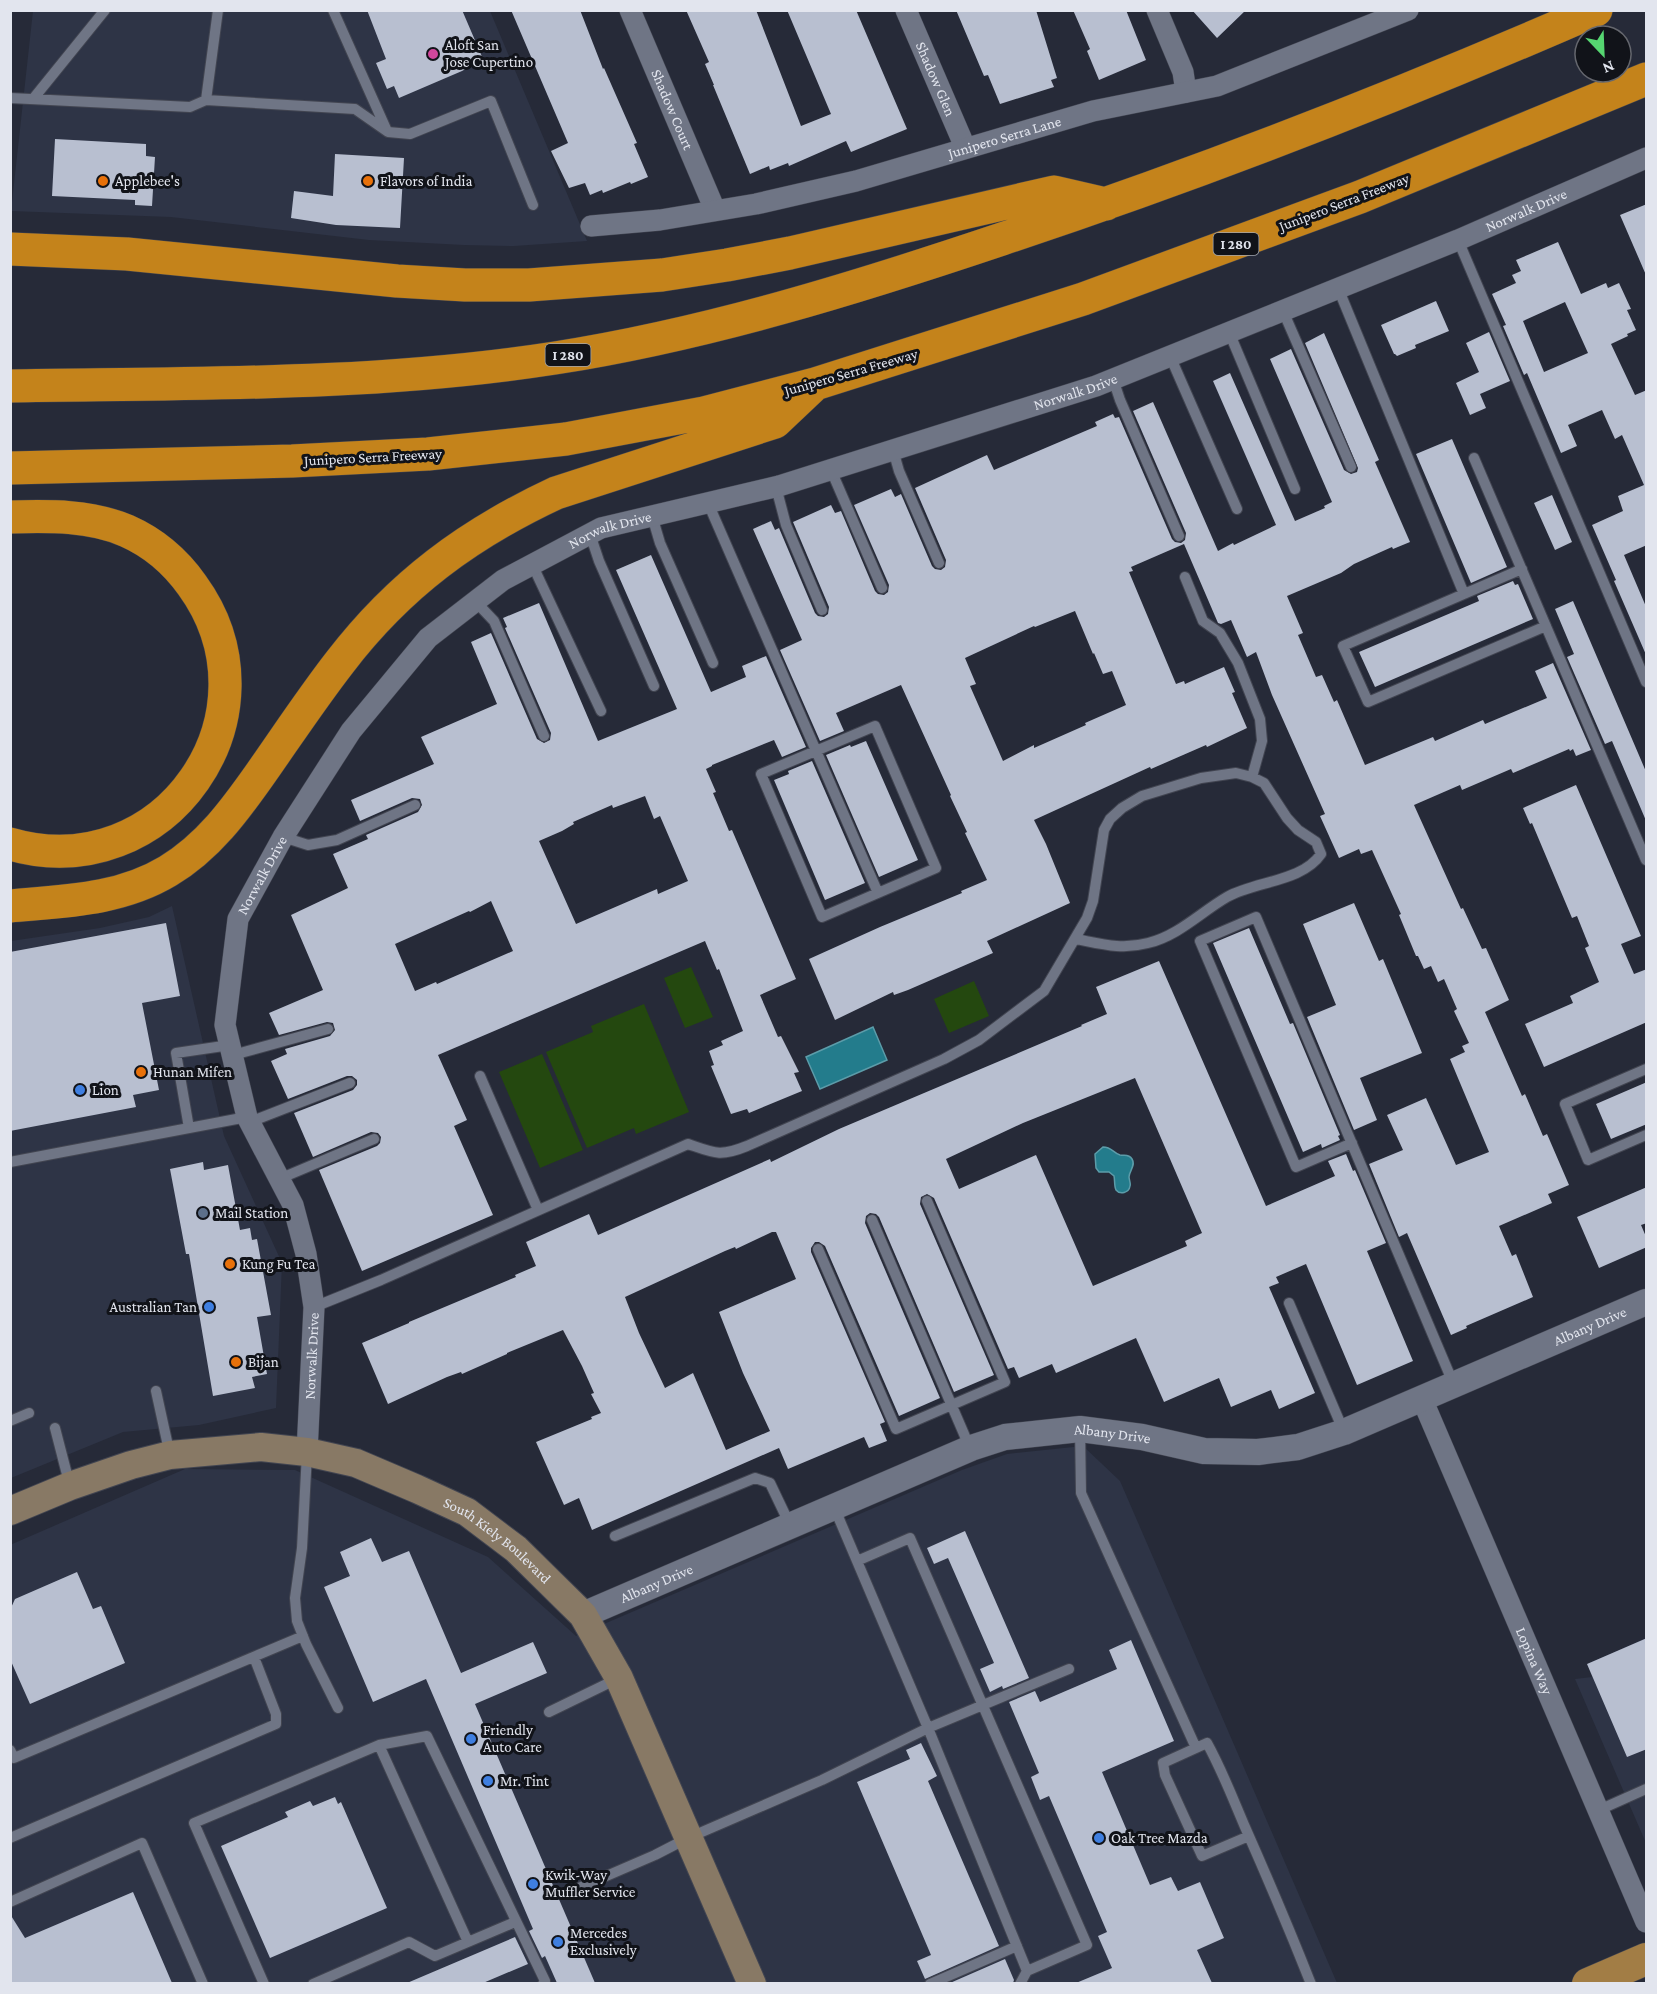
<svg xmlns="http://www.w3.org/2000/svg" width="1657" height="1994" viewBox="0 0 1657 1994" font-family="'Crimson Pro',serif">
	<style>
		.built { fill: #2e3446 }
		.green { fill: #24480f }
		.water { fill: #237c8c; stroke: #5c9ca9; stroke-width: 1.5 }
		.building { fill: #b8bfd0; fill-rule: evenodd }
		.lines { fill: none; stroke-linecap: round; stroke-linejoin: round }
		.service-casing { stroke: #424551; stroke-width: 12 }
		.minor-casing { stroke: #424551; stroke-width: 22 }
		.tertiary-casing { stroke: #424551; stroke-width: 27 }
		.secondary-casing { stroke: #424551; stroke-width: 30 }
		.primary-casing { stroke: #424551; stroke-width: 33 }
		.motorway-casing { stroke: #424551; stroke-width: 34 }
		.service { stroke: #6f7585; stroke-width: 10 }
		.minor { stroke: #6f7585; stroke-width: 21 }
		.tertiary { stroke: #6f7585; stroke-width: 26 }
		.secondary { stroke: #887965; stroke-width: 28 }
		.primary { stroke: #a27d45; stroke-width: 32 }
		.motorway { stroke: #c4831b; stroke-width: 33 }
		.hotel-dot { fill: #d1479c; stroke: #111319; stroke-width: 2 }
		.food-dot { fill: #e8710a; stroke: #111319; stroke-width: 2 }
		.shop-dot { fill: #3f7fe0; stroke: #111319; stroke-width: 2 }
		.service-dot { fill: #5c6f8a; stroke: #111319; stroke-width: 2 }
		.labels { text-anchor: middle; dominant-baseline: central; stroke-width: 6; stroke-linejoin: round; paint-order: stroke }
		.shield { fill: #111319; stroke: #a3a6ae; stroke-width: 1.5 }
		.shield-label { font-size: 14px; font-weight: bold; fill: #e2e5ee }
		.poi-label { font-size: 15px; fill: #e2e5ee; stroke: #111319; text-anchor: start }
		.street-label { font-size: 15px; fill: #e2e5ee; stroke: #111319 }
	</style>
	<rect width="100%" height="100%" fill="#262a38"/>
	<path class="built" d="M33 11H490L587 241 514 246 464 245 369 240 171 217 11 211Z
		M172 906 224 1136 282 1263 276 1408 199 1425 123 1432 11 1478V941L100 928 149 917Z
		M1083 1446 1120 1481 1337 1983H11L10 1545 185 1469 295 1470 488 1557 576 1636 962 1470 1007 1454Z
		M1646 1638V1843L1575 1679 1592 1677 1587 1664Z"/>
	<path class="green" d="M691 967 713 1017 685 1028 664 978Z
		M974 981 989 1016 949 1033 934 999Z
		M644 1004 689 1112 636 1134 634 1128 587 1148 546 1052 593 1032 591 1026Z
		M542 1054 583 1150 540 1168 499 1072Z"/>
	<path class="water" d="M873 1027 887 1060 820 1089 806 1057Z
		M1103 1147C1112 1147 1113 1153 1120 1155 1125 1156 1129 1154 1132 1159 1136 1166 1129 1171 1129 1177 1129 1179 1131 1184 1130 1186 1129 1193 1120 1195 1116 1190 1114 1186 1115 1180 1114 1176L1109 1172H1099L1096 1168 1095 1154Z"/>
	<path class="building" d="M367 10H462L483 59 462 71 399 98 394 86 387 89 376 63 386 59Z
		M511 10H580L603 69 604 68 637 143 634 144 648 177 631 184 630 182 603 193 602 190 590 195 585 183 569 188 551 151 568 143Z
		M686 10H756L801 126 831 114 787 10H856L907 129 851 152 846 141 789 166 788 163 770 170 769 166 750 174 713 85H714L705 64 709 62Z
		M956 10H1036L1057 78 1051 80 1054 87 1000 104 988 75 984 76Z
		M1073 10H1126L1146 60 1099 80 1087 51 1090 49Z
		M1192 10H1246L1217 38Z
		M55 139 146 144V156L155 157 152 206 135 205V200L52 196Z
		M335 154 404 158 400 228 336 225 291 218 294 191 333 196Z
		M1647 204V275H1646L1620 215Z
		M1558 242 1581 294 1606 283 1608 288 1619 283 1631 309 1627 310 1636 330 1627 334 1628 336 1611 344 1635 395 1647 390V545L1624 555 1647 609V657L1614 581 1616 580 1592 525 1623 511 1618 496 1644 485 1622 435 1615 439 1602 410 1568 425 1577 446 1561 453 1527 373 1524 375 1503 326 1506 325 1492 294 1516 283 1512 275 1521 271 1516 260ZM1565 302 1588 353 1544 372 1523 321Z
		M1436 301 1449 331 1415 345 1416 348 1397 356 1395 354H1394L1381 325Z
		M1489 332 1510 381 1480 394 1486 408 1470 415 1456 383 1479 372 1466 343Z
		M1324 333 1379 460 1375 462 1410 542 1393 549 1392 547 1354 564 1341 573 1287 596 1303 633 1298 635 1316 677 1322 675 1334 702 1337 700 1365 765 1433 737 1435 741 1483 720 1485 724 1547 698 1535 671 1553 663 1591 750 1576 756 1573 749 1570 751 1569 749 1513 773 1511 769 1462 790 1460 785 1414 805 1461 909 1463 908 1482 949 1486 948 1509 1000 1485 1012 1522 1096 1525 1094 1543 1136 1547 1134 1569 1185 1548 1194 1552 1203 1499 1226 1512 1256 1516 1254 1533 1297 1466 1326 1467 1328 1451 1335 1407 1233 1399 1237 1369 1164 1403 1150 1387 1115 1426 1098 1456 1165 1489 1152 1450 1059 1465 1052 1462 1046 1469 1043 1454 1011 1457 1009 1444 979 1438 982 1431 966 1424 969 1418 956H1416L1399 915 1401 914 1372 850 1361 854 1359 849 1339 858 1320 816 1325 814 1272 695 1256 652 1247 657 1231 620 1221 624 1218 623 1184 544 1131 567 1133 571 1129 572 1176 684 1184 681 1185 684 1224 667 1235 692 1232 693 1247 728 1207 747 1206 745 1151 769 1150 767 1034 820 1046 844 1070 903 987 941 993 953 908 990 894 995 893 992 835 1020 809 959 880 927 962 893 961 891 987 880 965 833 967 832 950 796 951 795 901 685 836 713 844 731 820 741 780 650 802 640 753 529 771 521 775 530 779 528 815 613 818 616 824 617 828 614 829 607 793 522 831 505 835 513 841 511 875 591 878 594 884 595 888 592 889 585 854 505 891 489 895 497 901 494 932 566 935 569 941 570 945 567 946 560 915 488 987 455 994 470 1097 426 1095 422 1113 414 1115 418 1119 417 1172 539 1175 542 1181 543 1185 540 1186 533 1133 411 1153 402 1218 551 1233 543 1234 545 1276 525 1213 381 1230 373 1295 521 1325 508 1324 506 1332 502 1270 359 1291 349 1344 470 1351 474 1357 472 1358 468 1305 343ZM1075 611 1093 654 1094 653 1103 674 1112 671 1126 705 1085 723 1086 725 1034 748V745L1003 761 970 686 976 684 965 658 1034 626 1035 627Z
		M1452 439 1507 567 1471 583 1416 454Z
		M1552 495 1572 542 1555 550 1534 503Z
		M651 555 711 692 746 677 742 666 766 656 806 747 782 757 774 740 712 765V766L706 769 716 792 713 793 729 831 732 830 796 979 760 995 778 1037 781 1036 799 1072 794 1073 802 1091 749 1113 747 1109 731 1114 711 1066 714 1065 709 1051 723 1045 721 1041 743 1031 719 969 717 970 705 941 438 1055 467 1120 454 1126 493 1215 362 1271 319 1170 377 1146 380 1143 381 1137 378 1133 371 1132 313 1157 294 1113 353 1090 357 1085V1080L352 1076H347L288 1099 271 1061 287 1054 285 1049 330 1036 335 1030 333 1023 327 1022 279 1035 269 1013 323 990 291 915 348 888 333 854 368 839 366 835 418 812 422 805 420 799 412 798 360 821 351 800 434 764 421 737 497 704 471 642 491 633 537 739 544 743 550 740 551 733 505 628 507 627 503 618 539 603 598 741 677 709 616 570ZM645 796 654 819 660 816 688 881 658 894 657 889 576 924 539 841 562 831 574 824 573 822 612 805 613 808ZM491 901 513 951 437 984 436 982 415 991 395 944 469 911 470 912Z
		M1513 581 1515 585 1518 584 1533 619 1375 687 1359 652 1479 601 1477 596Z
		M1573 601 1647 774V823L1612 741 1605 744 1567 657 1574 654 1555 609Z
		M866 741 918 860 879 877 826 755 850 745 851 747Z
		M812 761 865 883 825 900 774 780 789 774 788 771Z
		M1576 785 1641 936 1621 944 1634 974 1647 969V1022L1544 1067 1525 1024 1573 1003 1570 996 1599 982 1585 948 1589 946 1577 916 1572 918 1532 823 1530 824 1523 808Z
		M1354 903 1379 961 1383 959 1422 1053 1360 1078 1377 1120 1354 1130 1307 1017 1336 1005 1303 924Z
		M166 923 180 996 142 1003 159 1090 133 1095 136 1107 10 1131V952Z
		M1249 928 1290 1024 1293 1023 1340 1135 1338 1136 1340 1140 1322 1148 1321 1144 1303 1152 1213 943Z
		M1159 961 1266 1206 1335 1176 1328 1161 1346 1154 1353 1171 1355 1170 1386 1243 1367 1251 1413 1361 1357 1385 1306 1264 1276 1277 1279 1283 1269 1287 1315 1393 1279 1409 1271 1390 1231 1407 1219 1378 1164 1402 1136 1338 1056 1373 1052 1364 1019 1378 1014 1367 1008 1369 934 1198 927 1194 921 1197 920 1204 994 1375 954 1392 879 1217 876 1214 870 1213 866 1216 865 1223 940 1398 899 1416 825 1246 819 1242H815L811 1248V1252L885 1422 880 1424 887 1441 869 1448 864 1437 788 1469 779 1448 592 1530 579 1498 564 1505 536 1442 592 1419 591 1417 601 1413 591 1394 594 1393 582 1366 563 1330 507 1353V1354L462 1374 461 1372 447 1377 388 1404 362 1343 409 1323V1322L516 1277 515 1275 536 1266 526 1242 589 1214 598 1235 770 1159 771 1162 839 1129 1082 1026 1081 1025 1107 1014 1096 987ZM1135 1078 1202 1233 1185 1241 1187 1246 1093 1286 1036 1155 959 1189 946 1159 1023 1123ZM772 1232H776L796 1279 719 1312 743 1373 770 1431 726 1450 693 1373 665 1388 639 1333 625 1297 725 1251 735 1247 736 1249Z
		M1647 1082V1124L1611 1139 1596 1104Z
		M203 1162 204 1170 228 1165 240 1230 250 1228 252 1240 257 1239 271 1315 257 1317 267 1374 252 1377 255 1388 213 1396 189 1254H186L170 1169Z
		M1647 1187V1223L1641 1225 1647 1239V1247L1599 1268 1577 1217Z
		M965 1531 1029 1678 1003 1689 1002 1686 990 1692 980 1669 994 1663 948 1558 934 1564 927 1548Z
		M371 1538 382 1562 409 1551 461 1673 533 1642 547 1673 475 1704 595 1983H557L545 1956 542 1958 529 1931 533 1929 426 1679 373 1702 324 1587 350 1576 340 1552Z
		M77 1572 93 1609 101 1606 125 1663 30 1704 10 1659V1610L15 1599Z
		M1647 1638V1749L1627 1757 1587 1664Z
		M1131 1640 1174 1741 1102 1772 1150 1885 1171 1877 1178 1891 1200 1882 1224 1938 1197 1950 1212 1983H1076L1112 1968 1098 1936 1107 1932 1049 1796 1040 1800 1031 1777 1039 1773 1009 1702 1035 1691 1040 1702 1117 1669 1109 1650Z
		M921 1743 937 1776 928 1781 999 1946 925 1979 917 1961 931 1955 857 1782 910 1759 906 1750Z
		M335 1797 338 1804 341 1802 387 1908 270 1958 221 1846 288 1817 285 1812 310 1801 313 1806Z
		M133 1892 172 1983H10V1914L25 1938Z
		M515 1937 528 1964 483 1983H407Z
		M1005 1959 1014 1980 1013 1983H950Z"/>
	<g class="lines">
		<defs>
			<path id="service" d="M333 10 387 131
				M10 98 190 107 206 100 355 109 388 132 410 134 491 101 533 205
				M33 99 105 10
				M206 100 218 10
				M1458 240 1646 682
				M1338 288 1464 594
				M1283 311 1351 467
				M1229 332 1295 489
				M1170 356 1237 509
				M1113 379 1120 400 1179 536
				M893 450 899 471 939 563
				M1474 458 1646 860
				M831 470 882 588
				M776 487 786 525 822 610
				M708 503 878 893
				M652 516 660 543 713 663
				M590 534 599 561 654 686
				M532 564 601 711
				M1522 569 1343 646 1368 702 1546 626
				M1185 577 1203 621 1220 633 1238 663 1260 719 1262 741 1252 777
				M475 601 494 621 544 736
				M875 726 936 868 822 917 761 774Z
				M283 837 308 845 337 840 415 805
				M233 1055 328 1029
				M1646 1069 1565 1104 1588 1160 1646 1135
				M480 1076 538 1210
				M250 1122 350 1083
				M189 1128 176 1053 230 1045
				M1352 1143 1296 1167 1200 941 1256 917 1454 1385
				M10 1162 247 1117
				M279 1179 374 1139
				M872 1220 970 1448
				M818 1249 896 1429 1005 1382 927 1201
				M1289 1303 1344 1432
				M314 1307 381 1280 688 1144C714 1153 720 1157 747 1146L944 1059 979 1040 1044 991 1087 918 1093 901 1104 830 1110 819 1122 808 1142 796 1201 778 1236 773 1252 777 1264 783 1287 818 1298 830 1316 842 1321 854C1302 882 1255 881 1227 897 1201 912 1178 936 1148 943 1122 950 1102 944 1076 939
				M156 1391 170 1455
				M10 1421 29 1413
				M55 1428 70 1486
				M1080 1429 1081 1493 1196 1748
				M307 1453 302 1548 295 1598 297 1621 306 1644 338 1708
				M834 1507 928 1728 1027 1971 1020 1984
				M615 1536 755 1478 770 1483 790 1525
				M857 1561 910 1538 1087 1945 1027 1971
				M549 1712 619 1678
				M379 1745 468 1942
				M10 1750 14 1758 303 1636
				M1599 1810 1646 1789
				M1249 1836 1202 1856 1165 1775 1163 1763 1207 1743C1222 1770 1233 1799 1245 1827 1268 1879 1290 1931 1311 1984
				M10 1838 276 1724V1714L254 1657
				M574 1890 655 1855 688 1838 822 1780 928 1728 1069 1669
				M10 1902 142 1843 203 1984
				M264 1984 194 1823 379 1745 427 1736 545 1981 543 1984
				M313 1984 409 1942 435 1956 515 1922
				M930 1984 1017 1946"/>
			<g id="minor">
				<path id="s1" d="M630 10 715 210"/>
				<path id="s2" d="M906 10 965 147"/>
				<path d="M1157 10 1183 72 1186 92"/>
				<path id="s3" d="M591 226 660 220 756 204 856 181 1093 111 1217 86 1408 10"/>
				<path id="s4" d="M1422 1399 1646 1922"/>
				<path id="s5" d="M307 1452 314 1307 306 1254 293 1205 247 1117 225 1025 238 919 283 837 351 731 428 638 503 580 601 528 779 486 1096 386 1458 240 1646 158"/>
			</g>
			<g id="tertiary">
				<path id="s6" d="M583 1615 971 1448 1005 1437 1080 1429 1142 1437 1204 1451 1258 1452 1298 1447 1344 1432 1646 1302"/>
			</g>
			<g id="secondary">
				<path id="s7" d="M10 1511 70 1486 131 1465 170 1455 261 1447 307 1452 356 1463 417 1489 467 1512 516 1549 583 1615 619 1678 752 1984"/>
			</g>
			<path id="primary" d="M1588 1984 1646 1959"/>
			<path id="motorway" d="M10 249 127 254 397 281 465 285H529L662 275 727 265 790 253 1054 192 1106 204
				M10 386C192 383 375 386 555 358 708 334 856 288 1002 239 1204 172 1401 95 1596 10
				M10 468 292 461 428 454 566 439 704 413 815 384 1083 299 1360 197 1646 79
				M10 517C50 516 90 515 127 531 154 543 175 561 192 585 286 714 165 889 10 844
				M10 906C65 901 120 900 168 871 208 847 235 810 261 773 287 736 312 698 340 662 399 585 468 534 556 493L775 422 812 387"/>
		</defs>
		<use href="#service" class="service-casing"/>
		<use href="#minor" class="minor-casing"/>
		<use href="#tertiary" class="tertiary-casing"/>
		<use href="#secondary" class="secondary-casing"/>
		<use href="#primary" class="primary-casing"/>
		<use href="#motorway" class="motorway-casing"/>
		<use href="#service" class="service"/>
		<use href="#minor" class="minor"/>
		<use href="#tertiary" class="tertiary"/>
		<use href="#secondary" class="secondary"/>
		<use href="#primary" class="primary"/>
		<use href="#motorway" class="motorway"/>
	</g>
	<circle class="hotel-dot" cx="433" cy="54" r="6"/>
	<g class="food-dot">
		<circle cx="103" cy="181" r="6"/>
		<circle cx="368" cy="181" r="6"/>
		<circle cx="141" cy="1072" r="6"/>
		<circle cx="230" cy="1264" r="6"/>
		<circle cx="236" cy="1362" r="6"/>
	</g>
	<g class="shop-dot">
		<circle cx="80" cy="1090" r="6"/>
		<circle cx="209" cy="1307" r="6"/>
		<circle cx="471" cy="1739" r="6"/>
		<circle cx="488" cy="1781" r="6"/>
		<circle cx="1099" cy="1838" r="6"/>
		<circle cx="533" cy="1884" r="6"/>
		<circle cx="558" cy="1942" r="6"/>
	</g>
	<circle class="service-dot" cx="203" cy="1213" r="6"/>
	<g class="labels">
		<g class="shield">
			<rect x="1213.5" y="233" width="45" height="22" rx="4.5"/>
			<rect x="545.5" y="344" width="45" height="22" rx="4.5"/>
		</g>
		<g class="shield-label">
			<text x="1236" y="244">I 280</text>
			<text x="568" y="355">I 280</text>
		</g>
		<g class="poi-label">
			<text x="445" y="45">Aloft San<tspan x="445" dy="17">Jose Cupertino</tspan></text>
			<text x="115" y="181">Applebee's</text>
			<text x="380" y="181">Flavors of India</text>
			<text x="153" y="1072">Hunan Mifen</text>
			<text x="92" y="1090">Lion</text>
			<text x="215" y="1213">Mail Station</text>
			<text x="242" y="1264">Kung Fu Tea</text>
			<text x="197" y="1307" text-anchor="end">Australian Tan</text>
			<text x="248" y="1362">Bijan</text>
			<text x="483" y="1730">Friendly<tspan x="483" dy="17">Auto Care</tspan></text>
			<text x="500" y="1781">Mr. Tint</text>
			<text x="1111" y="1838">Oak Tree Mazda</text>
			<text x="545" y="1875">Kwik-Way<tspan x="545" dy="17">Muffler Service</tspan></text>
			<text x="570" y="1933">Mercedes<tspan x="570" dy="17">Exclusively</tspan></text>
		</g>
		<g class="street-label">
			<text stroke="none"><textPath href="#s2" startOffset="75">Shadow Glen</textPath></text>
			<text stroke="none"><textPath href="#s1" startOffset="108">Shadow Court</textPath></text>
			<text stroke="none"><textPath href="#s3" startOffset="424">Junipero Serra Lane</textPath></text>
			<text transform="translate(1344 202) rotate(-21)">Junipero Serra Freeway</text>
			<text stroke="none"><textPath href="#s5" startOffset="2076">Norwalk Drive</textPath></text>
			<text transform="translate(851 372) rotate(-16)">Junipero Serra Freeway</text>
			<text stroke="none"><textPath href="#s5" startOffset="1590">Norwalk Drive</textPath></text>
			<text transform="translate(373 457) rotate(-3)">Junipero Serra Freeway</text>
			<text stroke="none"><textPath href="#s5" startOffset="1104">Norwalk Drive</textPath></text>
			<text stroke="none"><textPath href="#s5" startOffset="600">Norwalk Drive</textPath></text>
			<text stroke="none"><textPath href="#s6" startOffset="1070">Albany Drive</textPath></text>
			<text stroke="none"><textPath href="#s5" startOffset="96">Norwalk Drive</textPath></text>
			<text stroke="none"><textPath href="#s6" startOffset="566">Albany Drive</textPath></text>
			<text stroke="none"><textPath href="#s7" startOffset="520">South Kiely Boulevard</textPath></text>
			<text stroke="none"><textPath href="#s6" startOffset="80">Albany Drive</textPath></text>
			<text stroke="none"><textPath href="#s4" startOffset="285">Lopina Way</textPath></text>
		</g>
	</g>
	<rect width="1657" height="1994" fill="none" stroke="#e2e5ee" stroke-width="24"/>
	<g transform="translate(1603 54) rotate(157)"><circle r="28" fill="#111319" stroke="#65676e" stroke-width="1.5"/>
	<path d="M0-4.5L10 22L0 15L-10 22Z" fill="#56d671"/>
	<text y="-9" font-size="16" font-weight="bold" text-anchor="middle" fill="#e2e5ee">N</text>
	</g>
</svg>
